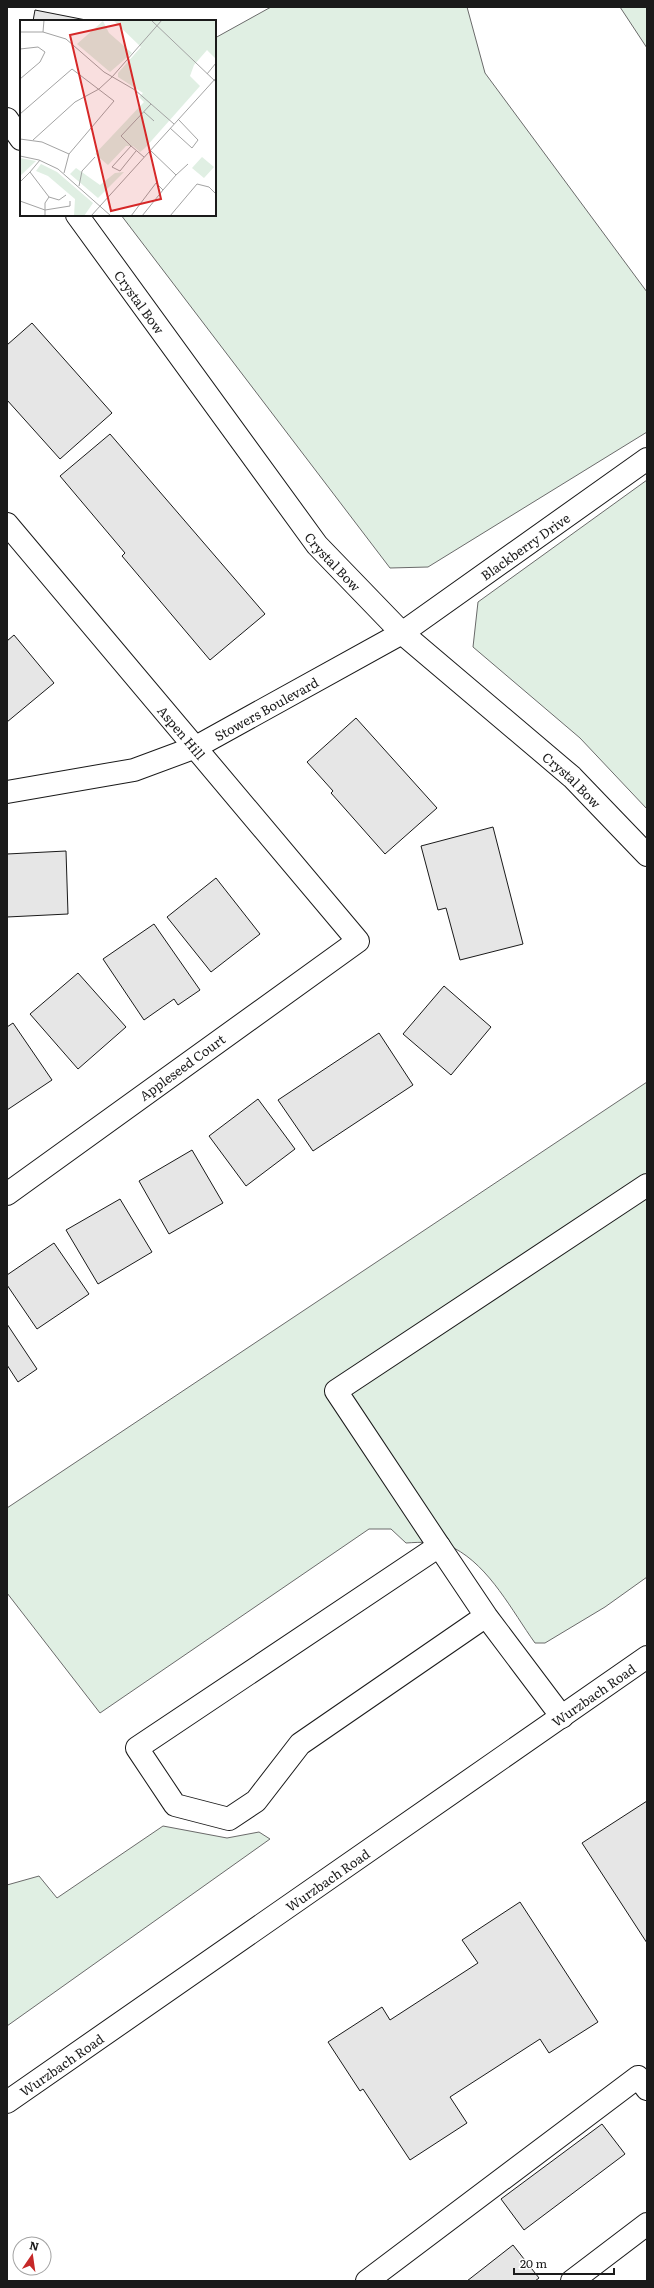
<svg xmlns="http://www.w3.org/2000/svg" width="654" height="2288" viewBox="0 0 654 2288" font-family="Literata,serif">
	<style>
		.green { fill: #e0efe3; stroke: #6a6a6a }
		.building { fill: #e6e6e6; stroke: #1a1a1a }
		.lines { fill: none; stroke-linecap: round; stroke-linejoin: round }
		.minor-casing { stroke: #1a1a1a; stroke-width: 24 }
		.major-casing { stroke: #1a1a1a; stroke-width: 24 }
		.minor { stroke: #fff; stroke-width: 22 }
		.major { stroke: #fff; stroke-width: 22 }
		.labels { text-anchor: middle; dominant-baseline: central; stroke-width: 3; stroke-linejoin: round; paint-order: stroke }
		.street-label { font-size: 13px; fill: #1a1a1a; stroke: #fff }
		.inset-road { fill: none; stroke: #a3a3a3; stroke-width: 1 }
		.view { fill: #d62828; fill-opacity: 0.15; stroke: #d62828; stroke-width: 2 }
		.inset-edge { fill: none; stroke: #1a1a1a; stroke-width: 2 }
	</style>
	<rect width="100%" height="100%" fill="#fff"/>
	<path class="green" d="M271 7H467L485 73 647 292V432L428 567 390 568 121 215H215V38Z
		M620 7H647V48Z
		M647 480V809L580 738 473 647 478 602Z
		M647 1082V1577L605 1607 545 1643H535C512 1611 490 1567 454 1548 440 1541 421 1542 406 1543L391 1529H369L100 1713 7 1593V1508Z
		M163 1826 227 1838 259 1832 270 1839 7 2026V1885L39 1876 57 1898Z"/>
	<path class="building" d="M35 10 91 21H33Z
		M32 323 112 413 60 459 7 400V345Z
		M110 434 265 614 210 660 122 556 125 553 60 476Z
		M14 635 54 683 7 722V641Z
		M356 718 437 808 385 854 331 793 333 791 307 762Z
		M493 827 523 944 460 960 446 908 438 910 421 846Z
		M66 851 68 914 7 917V854Z
		M216 878 260 934 211 972 167 917Z
		M154 924 200 990 178 1005 174 999 144 1020 103 959Z
		M78 973 126 1027 78 1069 30 1014Z
		M444 986 491 1027 451 1075 403 1034Z
		M13 1023 52 1080 7 1110V1027Z
		M379 1033 413 1085 313 1151 278 1100Z
		M258 1099 295 1149 246 1186 209 1136Z
		M192 1150 223 1203 169 1234 139 1181Z
		M120 1199 152 1252 98 1284 66 1230Z
		M54 1243 89 1294 37 1329 7 1285V1275Z
		M7 1324 37 1369 18 1382 7 1365Z
		M647 1801V1943L582 1843Z
		M520 1902 598 2022 549 2053 540 2039 450 2097 467 2123 410 2160 363 2089 360 2091 328 2042 382 2007 390 2020 478 1963 462 1940Z
		M602 2124 625 2154 524 2230 501 2199Z
		M513 2245 539 2278 535 2281H467Z"/>
	<g class="lines">
		<defs>
			<g id="minor">
				<path d="M7 119 21 139"/>
				<path id="s1" d="M77 215 317 545 402 633 572 777 647 855"/>
				<path id="s2" d="M7 524 358 941 7 1194"/>
				<path id="s3" d="M7 792 134 770 196 747 402 633 647 459"/>
				<path d="M439 1546 336 1391 647 1185"/>
				<path d="M486 1616 300 1744 256 1801 229 1819 175 1805 137 1748 439 1546 486 1616 562 1717"/>
				<path d="M367 2281 638 2077 647 2089"/>
				<path d="M572 2281 647 2224"/>
			</g>
			<g id="major">
				<path id="s4" d="M7 2102 647 1657"/>
			</g>
		</defs>
		<use href="#minor" class="minor-casing"/>
		<use href="#major" class="major-casing"/>
		<use href="#minor" class="minor"/>
		<use href="#major" class="major"/>
	</g>
	<g class="labels">
		<g class="street-label">
			<text stroke="none"><textPath href="#s1" startOffset="107">Crystal Bow</textPath></text>
			<text stroke="none"><textPath href="#s3" startOffset="581">Blackberry Drive</textPath></text>
			<text stroke="none"><textPath href="#s1" startOffset="431">Crystal Bow</textPath></text>
			<text stroke="none"><textPath href="#s3" startOffset="275">Stowers Boulevard</textPath></text>
			<text stroke="none"><textPath href="#s2" startOffset="272">Aspen Hill</textPath></text>
			<text stroke="none"><textPath href="#s1" startOffset="755">Crystal Bow</textPath></text>
			<text transform="translate(182 1067) rotate(-36)">Appleseed Court</text>
			<text stroke="none"><textPath href="#s4" startOffset="714">Wurzbach Road</textPath></text>
			<text stroke="none"><textPath href="#s4" startOffset="390">Wurzbach Road</textPath></text>
			<text stroke="none"><textPath href="#s4" startOffset="66">Wurzbach Road</textPath></text>
		</g>
	</g>
	<g transform="translate(20 20)">
		<rect width="196" height="196" fill="#fff"/>
		<path d="M93 0H196V39L187 30 174 45 170 56 180 66 125 128 120 132 113 126H106L88 145 75 134 124 82 119 77 123 73 98 57V53L121 27ZM83 1 89 13 112 33 90 52 57 24ZM182 137 194 147 184 158 172 148ZM0 138 16 141 0 156ZM21 144 37 152 73 183 64 196H54L55 179 28 156 16 151ZM56 148 80 165 95 153 104 152 78 178 50 154Z" fill="#e0efe3"/>
		<path class="inset-road" d="M131 0 196 62M0 12H23L46 19 84 52 115 70 154 104M23 12 24 0M0 29 18 27 25 32M187 54 196 43M0 59 20 42 25 32M124 92 134 101M0 94 52 49 94 81 49 134 44 153M150 108 172 128 178 120 158 99M0 119 22 122 49 134M13 120 55 82 79 69 92 57 142 0M111 126 101 116 131 84M116 131 100 151 92 147 111 126 124 137M0 136 19 140 38 149 91 196M20 140 10 152 29 177 25 183V196M156 155 168 144M0 162 10 152M59 166 62 151 75 137M29 177 39 180 46 175M0 181 25 190 50 186V181M71 196 196 58M111 196 136 163 143 170 156 155 130 130M122 196 143 170M150 196 177 164 189 167 196 174"/>
		<path class="view" d="M100 4 141 179 91 191 50 15Z"/>
		<rect width="196" height="196" class="inset-edge"/>
	</g>
	<rect width="654" height="2288" fill="none" stroke="#1a1a1a" stroke-width="16"/>
	<g transform="translate(32 2256) rotate(13)"><circle r="19" fill="#ffffff" stroke="#a3a3a3"/>
	<path d="M0-3L7 15L0 10L-7 15Z" fill="#c62828"/>
	<text y="-6" font-size="11" font-weight="bold" text-anchor="middle" fill="#1a1a1a">N</text>
	</g>
	<path d="M514 2268v6h100v-6" fill="none" stroke="#1a1a1a" stroke-width="2"/>
	<text x="520" y="2268" font-size="12" fill="#1a1a1a" stroke="#ffffff" stroke-width="3" paint-order="stroke">20 m</text>
</svg>
